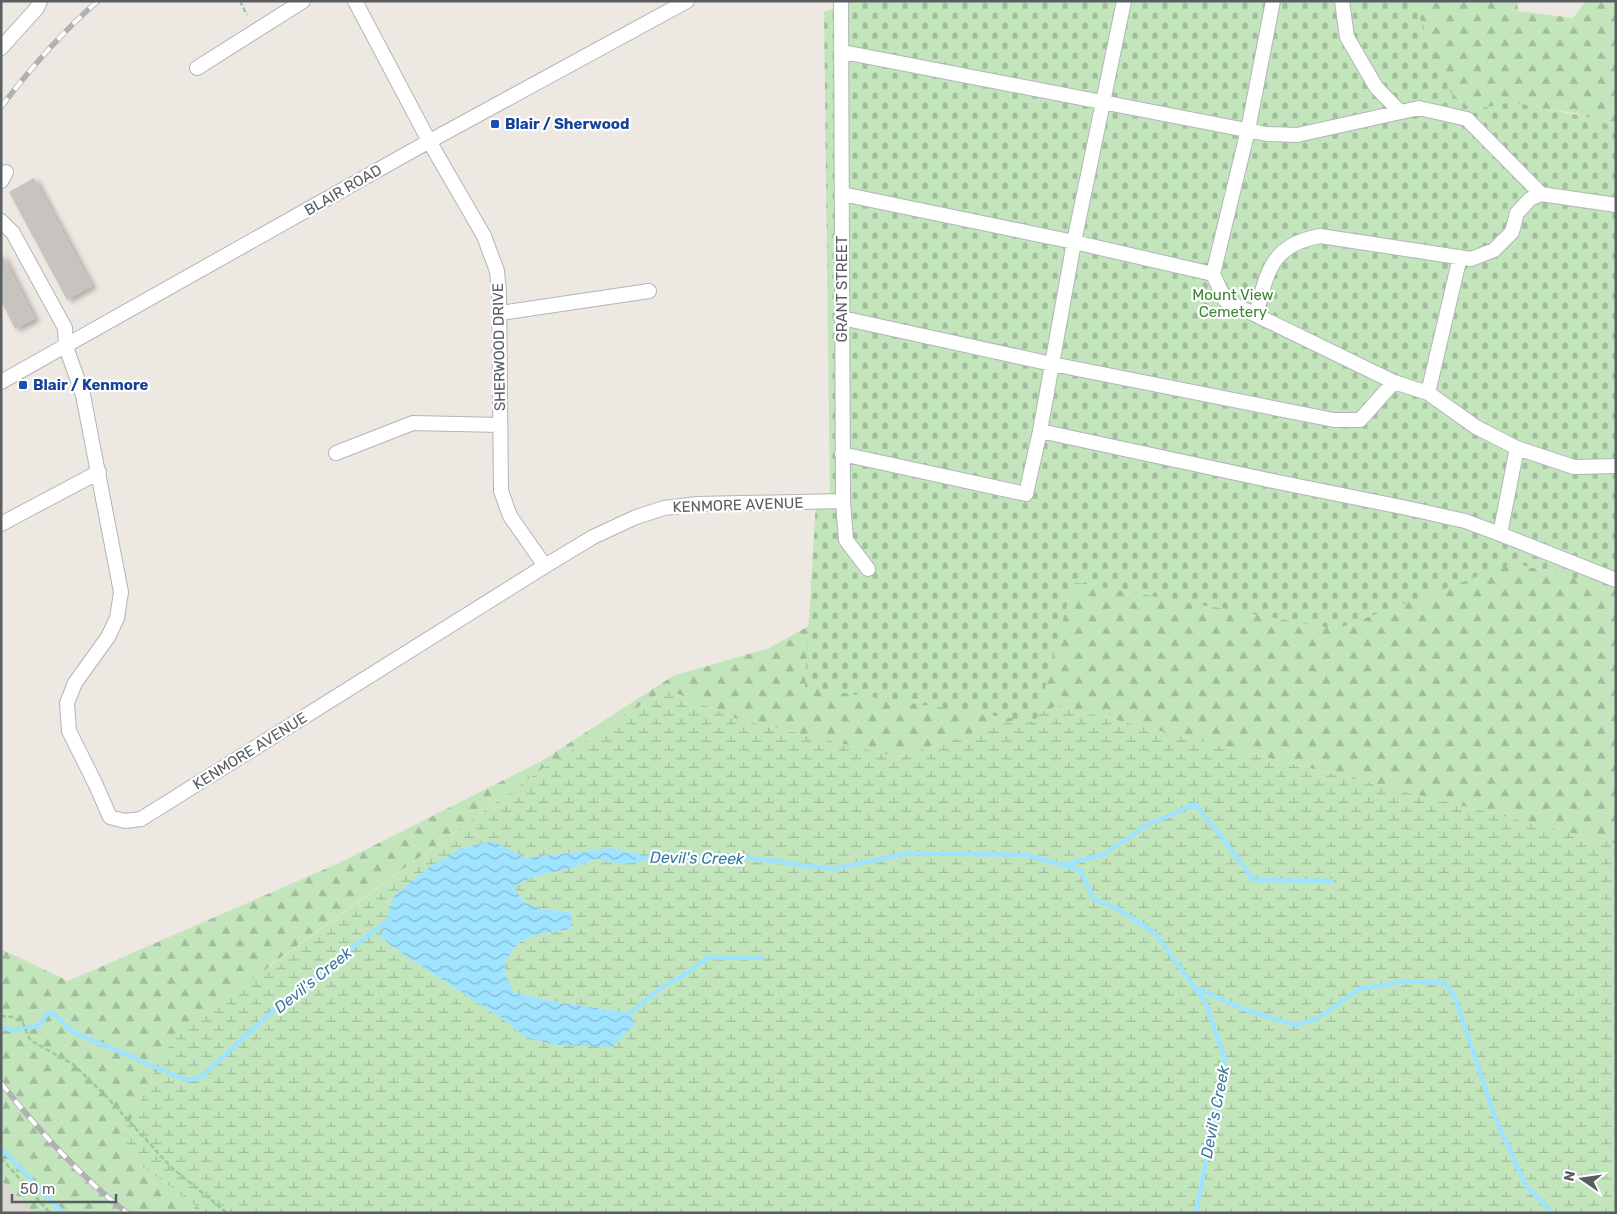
<svg xmlns="http://www.w3.org/2000/svg" width="1617" height="1214" viewBox="0 0 1617 1214" font-family="Rubik,sans-serif">
	<style>
		.education { fill: #ddd7cf }
		.forest { fill: url(#forest-firs) }
		.wetland { fill: url(#wetland-marsh); fill-rule: evenodd }
		.cemetery { fill: url(#cemetery-stones) }
		.water { fill: url(#water-waves) }
		.lines { fill: none; stroke-linecap: round; stroke-linejoin: round }
		.stream { stroke: #9ee3ff; stroke-width: 4.5 }
		.building { fill: #c7c3be; filter: url(#shadow) }
		.minor-casing { stroke: #b2b5b9; stroke-width: 16 }
		.path { stroke: #98cb9f; stroke-width: 2.5; stroke-dasharray: 5 2.5; stroke-linecap: butt }
		.minor { stroke: #fff; stroke-width: 14 }
		.rail-casing { stroke: #b0b1b2; stroke-width: 5.5 }
		.rail { stroke: #fff; stroke-width: 4; stroke-dasharray: 11; stroke-linecap: butt }
		.transit-dot { fill: #1a4fb4; stroke: #fff; stroke-width: 2 }
		.labels { text-anchor: middle; dominant-baseline: central; stroke-width: 4.5; stroke-linejoin: round; paint-order: stroke }
		.transit-label { font-size: 15px; font-weight: bold; fill: #164399; stroke: #fff; text-anchor: start }
		.street-label { font-size: 15px; fill: #595e62; stroke: #fff }
		.park-label { font-size: 15px; fill: #3c8634; stroke: #fff }
		.water-label { font-size: 16px; font-style: italic; fill: #37799f; stroke: #fff }
	</style>
	<defs>
		<pattern id="forest-firs" width="22" height="20" patternUnits="userSpaceOnUse" patternTransform="scale(1.25)"><rect width="22" height="20" fill="#c2e5bc"/><path d="M5 1l3.5 6h-7zM16 11l3.5 6h-7z" fill="#a1bd9c"/></pattern>
		<pattern id="wetland-marsh" width="20" height="14" patternUnits="userSpaceOnUse" patternTransform="scale(1.25)"><rect width="20" height="14" fill="#c2e5bc"/><path d="M1 5h8M5 5V1M11 12h8M15 12V8" fill="none" stroke="#a1bd9c"/></pattern>
		<pattern id="cemetery-stones" width="16" height="16" patternUnits="userSpaceOnUse" patternTransform="scale(1.25)"><rect width="16" height="16" fill="#c2e5bc"/><path d="M2 7V4a2 2 0 0 1 4 0v3zM10 15v-3a2 2 0 0 1 4 0v3z" fill="#a1bd9c"/></pattern>
		<pattern id="water-waves" width="16" height="10" patternUnits="userSpaceOnUse" patternTransform="scale(1.25)"><rect width="16" height="10" fill="#9ee3ff"/><path d="M0 5q4-4 8 0t8 0" fill="none" stroke="#84bbd2"/></pattern>
		<filter id="shadow"><feDropShadow dx="4.5" dy="2.5" stdDeviation="2.5" flood-color="#0004"/></filter>
	</defs>
	<rect width="100%" height="100%" fill="#ede8e1"/>
	<path class="education" d="M1 1180 34 1213H1Z"/>
	<path class="forest" d="M1375 1H1517L1518 11 1573 18 1586 1H1616V127L1574 113 1512 103 1472 110 1451 93Z
		M1514 563 1616 588V844L1059 706 899 757 737 719 666 689 542 769 269 966 139 1164 206 1213H34L1 1180V949L68 981 339 863 540 762 673 676 769 648 809 626 1073 582Z"/>
	<path class="wetland" d="M666 689 737 719 899 757 1059 706 1616 844V1213H206L139 1164 120 1140 175 1035 542 769ZM493 841 526 858 609 848 619 864 596 859 572 868 533 877 513 888 526 903 542 909 570 912 571 929 537 934 518 943 506 959 505 974 514 992 550 1001 630 1013 525 1037 504 1020 410 959 461 848Z"/>
	<path class="cemetery" d="M850 1H1413L1451 93 1472 110 1512 102 1582 116 1616 127V588L1514 563 1336 629 1073 582 1036 722 805 687 816 501 830 499 824 12Z"/>
	<path class="water" d="M493 841 526 858 609 848 641 854 644 862 619 864 596 859 572 868 533 877 513 888 526 903 542 909 571 912V929L537 934 518 943 506 960 505 974 514 992 550 1001 630 1013 635 1024 612 1047 556 1045 525 1037 504 1020 410 959 380 937 395 895 429 867 461 848Z"/>
	<g class="lines">
		<path class="stream" d="M638 858 742 857 833 869 910 853 1027 855 1080 870 1094 899 1118 909 1155 933 1205 1002 1225 1059 1196 1213
			M1064 865 1104 854 1145 826 1195 804 1221 836 1253 880 1332 881
			M1196 988 1246 1010 1295 1025 1317 1019 1359 989 1407 981 1445 983 1455 997 1495 1117 1526 1186 1553 1213
			M630 1013 663 986 681 977 709 957 762 958
			M1 1028 15 1030 39 1026 47 1014H54L73 1032 186 1080 200 1078 286 999 390 919
			M1 1148 63 1213"/>
	</g>
	<path class="building" d="M34 178 92 286 67 300 9 192Z
		M1 252 35 319 15 329 1 301Z"/>
	<g class="lines">
		<defs>
			<path id="minor" d="M355 1 429 141 484 236 497 271 499 292 501 491 510 516 545 566
				M841 1 843 501 846 540 868 569
				M1342 1 1347 37 1376 87 1400 112
				M1 48 37 8 40 1
				M843 52 1267 134 1297 135 1419 108 1467 119 1541 194 1616 205
				M197 68 303 1
				M1 181 6 172
				M842 194 1074 242 1213 274 1225 300 1394 382 1428 393 1476 427 1517 448 1574 467 1616 466
				M1 221 13 233 65 328 66 347 83 395 121 592 117 618 108 637 75 683 67 703 69 731 94 781 110 817 125 821 141 819 545 566 593 537 636 517 664 508 697 504 843 501
				M1213 274 1248 130 1273 1
				M500 313 649 291
				M1256 315C1267 273 1270 245 1320 236L1471 259 1494 250 1512 232 1517 213 1530 199 1541 194
				M842 318 1052 364 1334 420H1360L1394 382
				M1 382 417 148 687 1
				M1428 393 1460 257
				M1040 431 1273 481 1407 508 1465 521 1500 534 1616 580
				M336 453 413 423 500 425
				M842 454 1026 494 1040 431 1074 242 1124 1
				M1 524 99 472
				M1500 534 1517 448"/>
		</defs>
		<use href="#minor" class="minor-casing"/>
		<path class="path" d="M240 1 247 15
			M1 1016 12 1017 23 1023 30 1040 74 1065 106 1096 171 1167 227 1213
			M1 1158 50 1213"/>
		<use href="#minor" class="minor"/>
		<defs>
			<path id="rail" d="M1 107C30 69 62 32 98 1
				M1 1083C39 1131 79 1175 127 1213"/>
		</defs>
		<use href="#rail" class="rail-casing"/>
		<use href="#rail" class="rail"/>
	</g>
	<g class="transit-dot">
		<rect x="490" y="119" width="10" height="10" rx="2.5"/>
		<rect x="18" y="380" width="10" height="10" rx="2.5"/>
	</g>
	<g class="labels">
		<g class="transit-label">
			<text x="505" y="124">Blair / Sherwood</text>
			<text x="33" y="385">Blair / Kenmore</text>
		</g>
		<g class="street-label">
			<text transform="translate(343 190) rotate(-30)">BLAIR ROAD</text>
			<text transform="translate(842 289) rotate(-90)">GRANT STREET</text>
			<text transform="translate(499 347) rotate(-91)">SHERWOOD DRIVE</text>
			<text transform="translate(738 505) rotate(-2)">KENMORE AVENUE</text>
			<text transform="translate(250 751) rotate(-32)">KENMORE AVENUE</text>
		</g>
		<g class="park-label">
			<text x="1233" y="295">Mount View<tspan x="1233" dy="17">Cemetery</tspan></text>
		</g>
		<g class="water-label">
			<text transform="translate(697 858) rotate(1)">Devil's Creek</text>
			<text transform="translate(313 980) rotate(-39)">Devil's Creek</text>
			<text transform="translate(1215 1112) rotate(-79)">Devil's Creek</text>
		</g>
	</g>
	<rect width="1617" height="1214" fill="none" stroke="#595e62" stroke-width="5"/>
	<g transform="translate(1582 1179) rotate(283)" stroke="#ffffff" stroke-width="4" paint-order="stroke">
	<path d="M0-4L9 19L0 12L-9 19Z" fill="#595e62"/>
	<text y="-8" font-size="14" font-weight="bold" text-anchor="middle" fill="#595e62">N</text>
	</g>
	<path d="M12 1194v8h104v-8" fill="none" stroke="#595e62" stroke-width="2.5"/>
	<text x="20" y="1194" font-size="15" fill="#595e62" stroke="#ffffff" stroke-width="4" paint-order="stroke">50 m</text>
</svg>
